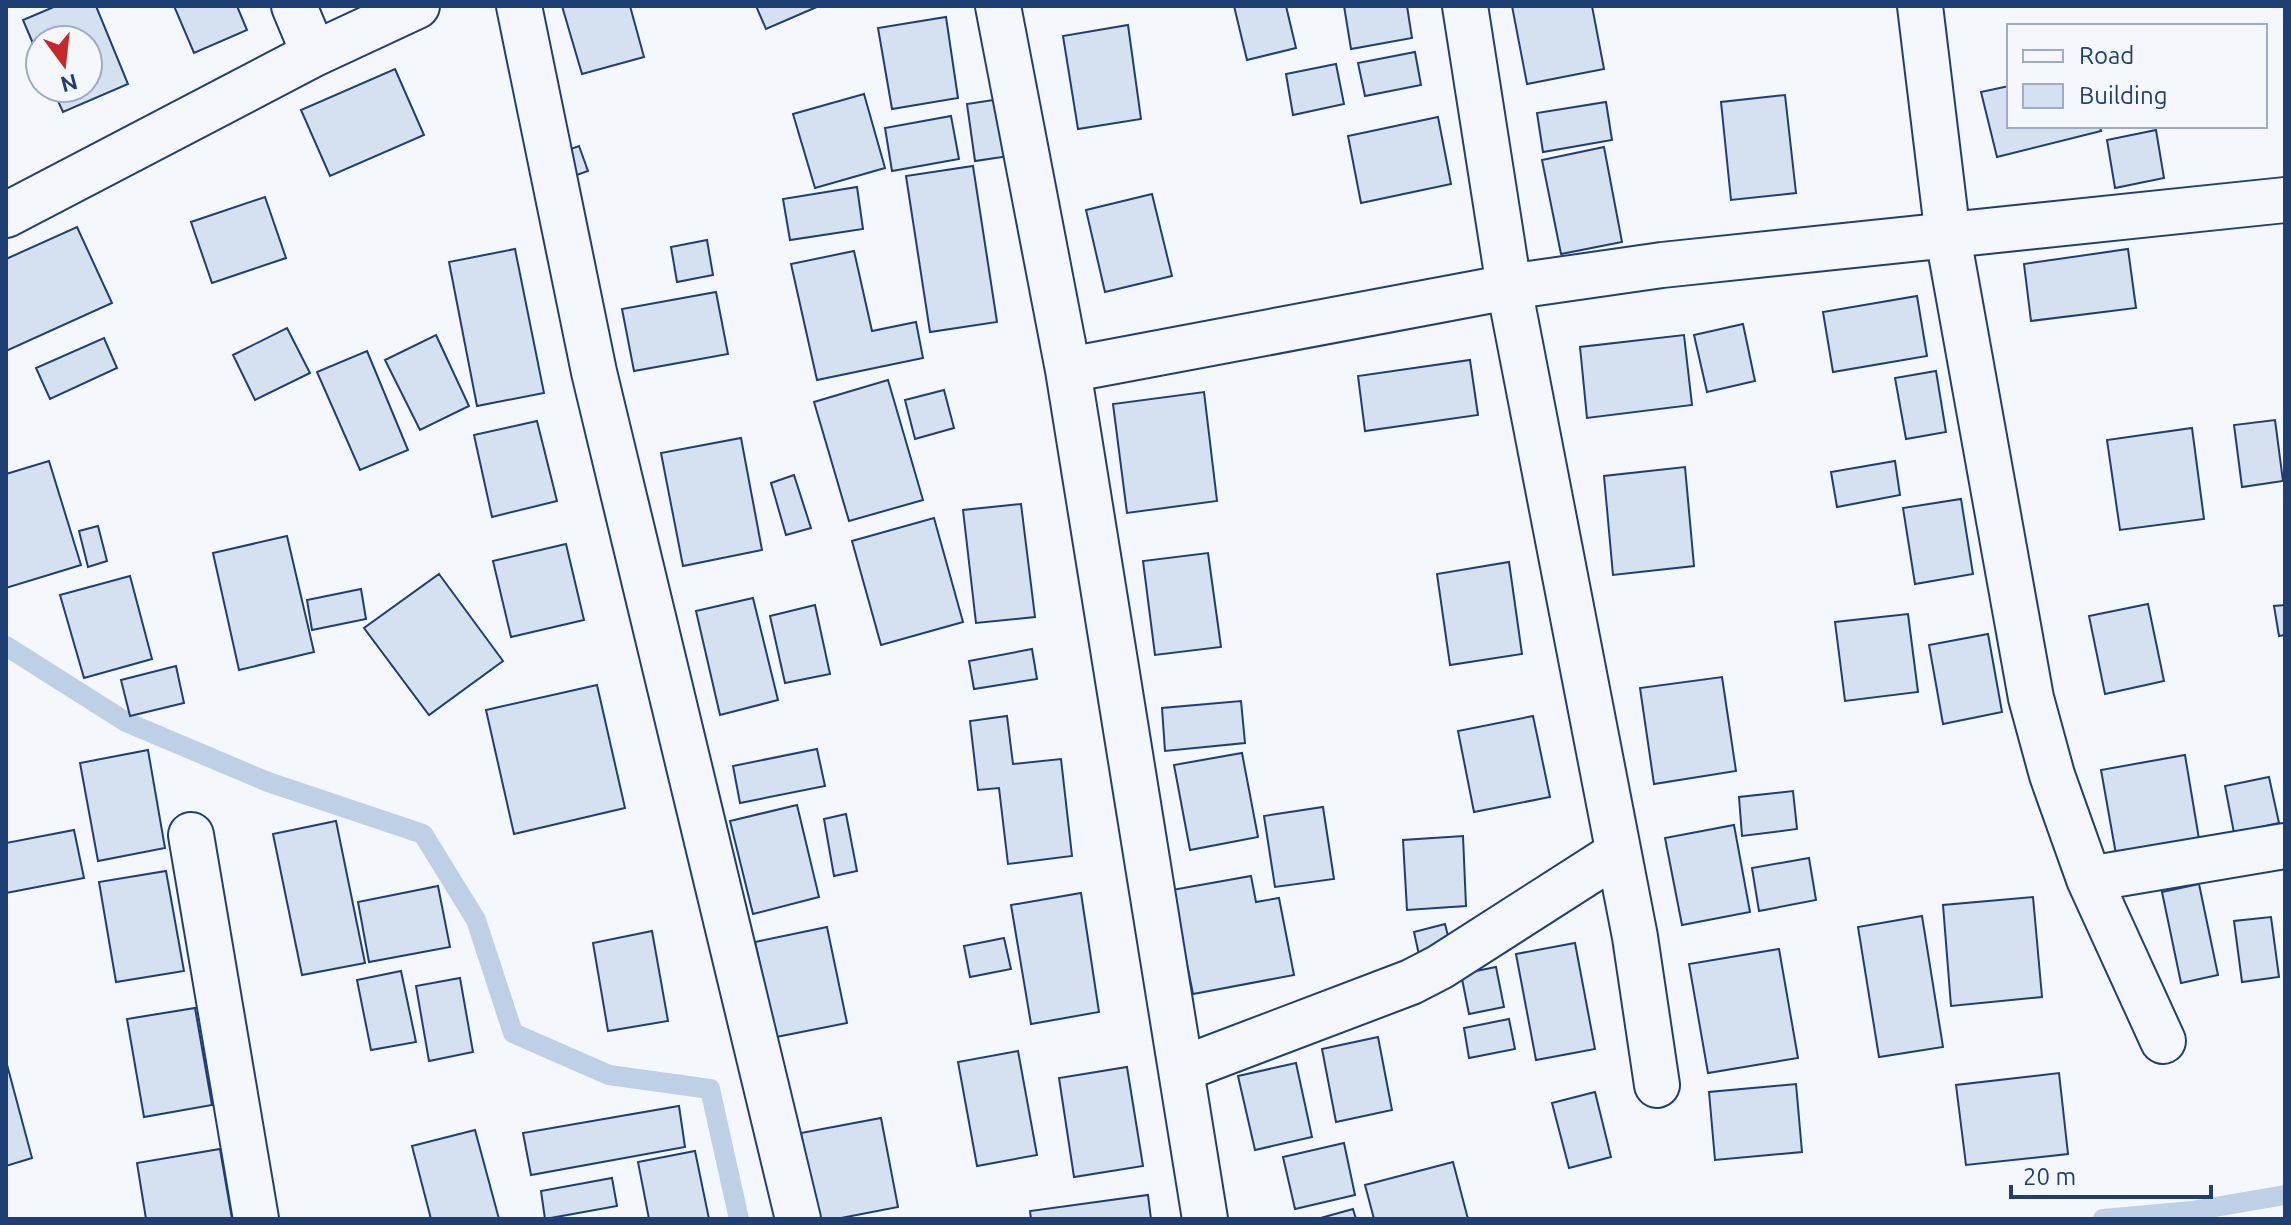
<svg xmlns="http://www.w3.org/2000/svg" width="2291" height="1225" viewBox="0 0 2291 1225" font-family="Ubuntu,sans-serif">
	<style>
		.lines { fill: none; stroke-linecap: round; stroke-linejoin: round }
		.stream { stroke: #bed0e5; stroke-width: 20 }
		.building { fill: #d5e0f0; stroke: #1d3f73; stroke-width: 2 }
		.minor-casing { stroke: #1d3f73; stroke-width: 48 }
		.minor { stroke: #f4f7fb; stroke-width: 44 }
	</style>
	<rect width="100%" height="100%" fill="#f4f7fb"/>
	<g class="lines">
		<path class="stream" d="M6 646 126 722 268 782 423 834 476 920 513 1033 609 1075 710 1089 739 1219
			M2103 1219 2192 1211 2285 1195"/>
	</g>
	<path class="building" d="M56 6H96L128 84 63 112 52 88H88V40H40V60L23 20Z
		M174 6H237L247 30 194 53Z
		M562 6H630L644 57 582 74Z
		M756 6H819L766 29Z
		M1234 6H1286L1296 48 1247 60Z
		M1344 6H1407L1412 38 1351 49Z
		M1512 6H1592L1604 69 1527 84Z
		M946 17 958 98 892 109 878 28Z
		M1128 25 1141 119 1078 129 1063 36Z
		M1415 52 1421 85 1365 96 1358 63Z
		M1336 64 1344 104 1293 115 1286 74Z
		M395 69 424 135 330 176 301 110Z
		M2009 86V126H2100L2101 131 1997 157 1981 92Z
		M864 94 885 168 815 188 793 114Z
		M1785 95 1796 193 1731 200 1721 102Z
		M1007 98 1016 155 975 161 967 104Z
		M1606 102 1612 140 1543 152 1537 113Z
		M951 116 959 159 892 171 885 128Z
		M1438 117 1451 184 1361 203 1348 136Z
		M2156 130 2164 178 2115 188 2107 140Z
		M579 146 588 171 574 176 565 151Z
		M1604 147 1622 242 1561 254 1542 160Z
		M973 166 997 322 930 332 906 176Z
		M857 187 863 229 790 240 783 199Z
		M1152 194 1172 276 1105 292 1086 210Z
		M265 197 286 258 212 283 191 222Z
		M77 227 112 303 6 351V259Z
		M707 240 713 275 677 282 671 247Z
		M515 249 544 393 477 406 449 262Z
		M2128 249 2136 308 2031 321 2024 264Z
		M854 251 872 331 916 322 923 358 817 380 791 264Z
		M716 292 728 354 634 371 622 309Z
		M1917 296 1927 356 1833 372 1823 312Z
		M1743 324 1755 381 1707 392 1694 335Z
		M287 328 310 373 255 400 233 355Z
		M436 335 469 406 420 430 385 360Z
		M1684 335 1692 405 1587 418 1580 347Z
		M104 338 117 368 50 399 36 368Z
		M367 351 408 450 360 470 317 372Z
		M1470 360 1478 415 1365 431 1358 376Z
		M1936 371 1946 432 1906 439 1895 378Z
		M888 380 923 500 849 521 814 402Z
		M944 390 954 428 915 439 905 400Z
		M1204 392 1217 501 1127 513 1113 404Z
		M2275 420 2283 481 2242 487 2234 425Z
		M537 421 557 501 492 517 474 435Z
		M2192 428 2204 519 2120 530 2107 440Z
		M741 438 762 550 683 566 661 453Z
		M49 461 81 565 6 588V474Z
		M1895 461 1900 495 1837 507 1831 472Z
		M1685 467 1694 566 1613 575 1604 476Z
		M794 475 811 528 786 535 771 483Z
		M1961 499 1973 574 1915 584 1903 508Z
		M1021 504 1035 617 976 623 963 510Z
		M934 518 963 622 881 645 852 541Z
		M98 526 107 561 88 567 79 531Z
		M287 536 314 652 239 670 213 553Z
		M566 544 584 620 511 637 493 561Z
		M1208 553 1221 647 1155 655 1143 561Z
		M1509 562 1522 654 1450 665 1437 574Z
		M439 574 503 661 429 715 364 628Z
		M130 576 152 659 84 678 60 595Z
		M361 589 366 619 312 630 307 600Z
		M753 598 778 700 720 715 696 611Z
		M2148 604 2164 681 2105 694 2089 616Z
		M815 605 830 674 785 683 770 616Z
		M2285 605V635L2279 636 2274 606Z
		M1908 614 1918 692 1845 701 1835 622Z
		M1988 634 2002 712 1943 724 1929 645Z
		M1032 649 1037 679 974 689 969 661Z
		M176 666 184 703 130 716 121 680Z
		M1722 677 1736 771 1654 784 1640 688Z
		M597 685 625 808 514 834 486 710Z
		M1241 701 1245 743 1165 751 1162 708Z
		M1007 716 1013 764 1061 759 1072 856 1008 864 999 788 978 790 970 721Z
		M1533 716 1550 797 1474 812 1458 731Z
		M817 749 825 786 740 803 733 766Z
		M148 750 165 848 98 861 80 763Z
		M1242 753 1258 837 1190 850 1174 765Z
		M2185 755 2200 845 2117 860 2101 770Z
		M2269 777 2279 823 2234 833 2225 786Z
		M1793 791 1797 829 1742 836 1739 797Z
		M797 805 819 897 753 914 730 821Z
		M1323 807 1334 879 1275 887 1264 816Z
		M846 814 857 871 834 876 824 819Z
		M336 821 365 963 302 975 273 834Z
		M1734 825 1750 912 1682 925 1665 838Z
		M74 830 84 878 6 893V843Z
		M1463 836 1466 906 1407 910 1403 840Z
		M1809 858 1816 900 1759 911 1752 868Z
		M166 871 184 971 116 982 99 882Z
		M1251 876 1256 902 1279 898 1294 975 1193 994 1172 890Z
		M2199 884 2218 975 2181 983 2162 892Z
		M438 886 450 947 369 962 358 902Z
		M1081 893 1099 1012 1031 1024 1011 905Z
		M2033 897 2042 997 1951 1006 1943 905Z
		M1922 916 1943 1047 1879 1057 1858 927Z
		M2271 917 2279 977 2242 982 2234 921Z
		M1445 924 1451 948 1419 955 1414 932Z
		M827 927 847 1023 776 1037 755 942Z
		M652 931 668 1021 608 1031 593 943Z
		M1004 938 1011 969 970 977 964 946Z
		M1575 943 1595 1049 1536 1060 1516 954Z
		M1779 949 1798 1058 1708 1073 1689 964Z
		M1496 967 1504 1007 1469 1014 1461 974Z
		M401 971 416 1042 371 1050 357 980Z
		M460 978 473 1052 429 1061 416 986Z
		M195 1008 212 1105 144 1117 127 1019Z
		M1509 1019 1515 1049 1469 1058 1464 1028Z
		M1378 1037 1392 1110 1336 1122 1322 1049Z
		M1018 1051 1037 1155 977 1166 958 1062Z
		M6 1061 32 1158 6 1166Z
		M1296 1063 1312 1137 1255 1150 1238 1076Z
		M1127 1067 1143 1166 1074 1177 1059 1078Z
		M2059 1073 2068 1154 1966 1165 1956 1085Z
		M1796 1084 1802 1152 1715 1160 1709 1092Z
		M1595 1092 1611 1157 1569 1168 1552 1103Z
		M679 1106 685 1147 531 1175 523 1133Z
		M881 1118 898 1207 836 1219H818L801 1133Z
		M475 1130 499 1219H431L412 1146Z
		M1344 1143 1355 1195 1295 1209 1283 1157Z
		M220 1149 232 1219H146L137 1163Z
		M695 1151 709 1219H649L638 1162Z
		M1453 1162 1468 1219H1374L1365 1185Z
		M612 1178 617 1206 545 1219 541 1191Z
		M1148 1195 1151 1219H1031L1030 1211Z
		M1353 1209 1356 1219H1317Z"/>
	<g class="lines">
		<defs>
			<path id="minor" d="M294 6 314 54
				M519 6 594 372 798 1219
				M998 6 1068 370
				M1465 6 1509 287 1635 937 1657 1085
				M1920 6 1948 237 2031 698 2052 775 2089 879 2163 1041
				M6 215 314 54 417 6
				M191 835 256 1219
				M2089 879 2285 846
				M1182 1069 1411 982 1440 967 1618 853
				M1205 1219 1068 370 1509 287 1662 265 2285 200"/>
		</defs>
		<use href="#minor" class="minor-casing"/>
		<use href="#minor" class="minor"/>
	</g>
	<rect width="2291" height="1225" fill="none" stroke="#1d3f73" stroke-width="16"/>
	<rect x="2007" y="24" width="260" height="104" fill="#f4f7fb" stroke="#9eadc5" stroke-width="2"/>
	<rect x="2023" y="50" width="40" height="12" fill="#f4f7fb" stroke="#9eadc5" stroke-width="2"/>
	<text x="2079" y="64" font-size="24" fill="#1d3f73">Road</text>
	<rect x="2023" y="84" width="40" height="24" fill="#d5e0f0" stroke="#9eadc5" stroke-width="2"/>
	<text x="2079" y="104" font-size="24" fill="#1d3f73">Building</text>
	<g transform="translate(64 64) rotate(165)"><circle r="38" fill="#f4f7fb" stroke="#9eadc5" stroke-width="2"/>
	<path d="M0-6L14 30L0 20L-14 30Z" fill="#c62828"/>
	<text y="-12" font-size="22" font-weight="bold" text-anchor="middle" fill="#1d3f73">N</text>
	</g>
	<path d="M2011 1185v12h200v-12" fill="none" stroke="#1d3f73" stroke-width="4"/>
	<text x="2023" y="1185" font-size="24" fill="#1d3f73" stroke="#f4f7fb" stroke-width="6" paint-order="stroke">20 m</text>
</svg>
